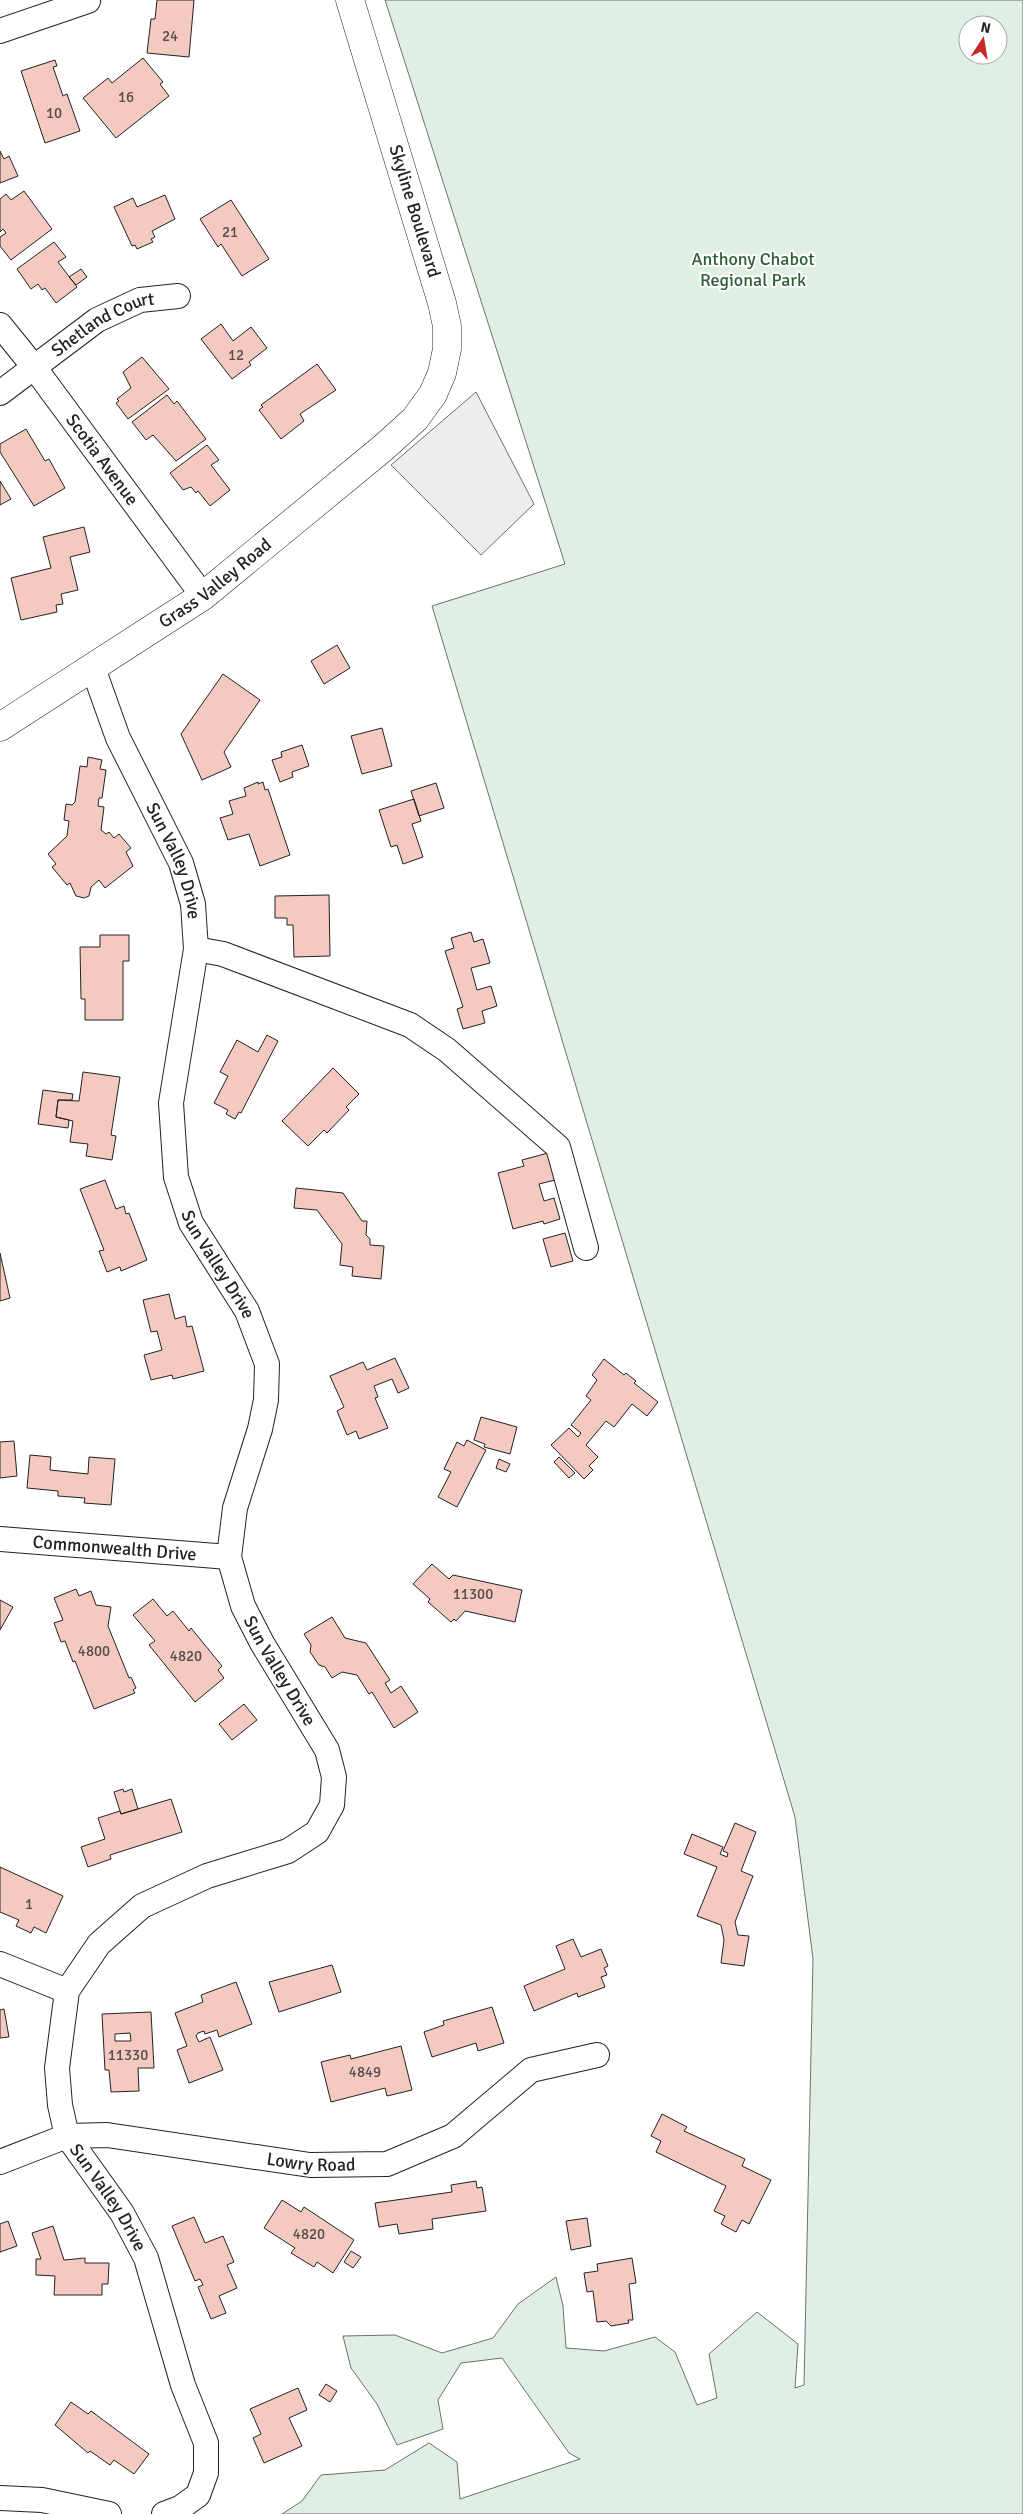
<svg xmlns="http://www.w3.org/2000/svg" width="1023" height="2514" viewBox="0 0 1023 2514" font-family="Signika,sans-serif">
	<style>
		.green { fill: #e0efe3; stroke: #6f6f6f; fill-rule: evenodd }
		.parking { fill: #ededed; stroke: #6f6f6f }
		.building { fill: #f3c9c0; stroke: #222; fill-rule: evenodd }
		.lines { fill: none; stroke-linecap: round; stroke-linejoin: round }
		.minor-casing { stroke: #222; stroke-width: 26 }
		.major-casing { stroke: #222; stroke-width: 29 }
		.minor { stroke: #fff; stroke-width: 24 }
		.major { stroke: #fff; stroke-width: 28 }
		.labels { text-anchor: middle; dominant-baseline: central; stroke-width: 4; stroke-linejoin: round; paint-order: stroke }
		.number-label { font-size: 15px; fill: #564c4a }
		.street-label { font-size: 18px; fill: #222; stroke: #fff }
		.park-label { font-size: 18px; fill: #2f5e38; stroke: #fff }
	</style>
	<rect width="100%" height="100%" fill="#fff"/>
	<path class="green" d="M385 0H1023V2514H282L302 2501 321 2475 385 2470 429 2443 457 2462 460 2499 580 2459 569 2453 502 2358 461 2363 438 2400 443 2429 397 2445 377 2404 351 2368 343 2336 395 2335 442 2353 493 2338 518 2304 556 2277 563 2306 566 2348 604 2351 655 2337 675 2352 697 2405 717 2398 709 2354 757 2312 798 2344 795 2388 804 2385 813 1959 795 1817 432 606 565 564ZM968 25H998V55H968Z"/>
	<path class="parking" d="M476 392 534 504 481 555 391 465Z"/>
	<path class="building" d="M157 0H194L189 57 147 53 151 19H155Z
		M143 58 163 82 160 84 169 96 116 138 83 98 108 78 112 83Z
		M55 60 57 66 53 67 63 96 67 94 80 131 45 143 21 71Z
		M0 151 4 159 9 156 18 176 0 183Z
		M24 191 52 229 11 260 0 246V237L6 233 3 229 0 232V199L6 194 11 200Z
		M165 195 175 219 152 231 155 237 151 239 153 242 137 249 135 245 132 246 114 207 133 198 137 207Z
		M231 200 269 259 242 276 221 244 218 247 200 219Z
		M54 242 66 257 58 262 77 287 56 303 45 288 42 290 38 284 31 289 17 269Z
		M81 269 87 277 76 285 69 277Z
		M221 324 233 341 251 327 267 348 249 362 251 365 232 379 201 339Z
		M142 357 169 389 128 419 116 403 119 401 117 399 131 388 123 372Z
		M317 364 336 390 300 414 304 421 281 439 259 410 263 407 261 405Z
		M167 395 174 404 177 401 206 439 176 461 153 435 146 440 132 422Z
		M26 429 45 461 49 459 65 488 34 506 0 452V444Z
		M207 445 219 460 211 465 230 490 210 506 198 491 196 493 191 487 183 490 170 473Z
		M0 481 11 499 0 505Z
		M84 527 90 552 70 557 78 590 61 594 63 604 56 605 57 612 21 620 11 578 51 568 43 537Z
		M337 645 350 668 324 684 311 661Z
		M223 674 260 700 224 752 231 767 202 780 181 734Z
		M382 728 392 766 362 774 351 736Z
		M302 745 309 766 292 772 293 777 280 782 272 760 282 757 281 752Z
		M88 757 102 760 100 769 106 770 102 798H99L98 806 104 807 101 830 106 834 109 832 114 838 119 834 131 848 126 852 133 866 105 888 99 880 91 887 89 896 84 898 76 896 70 883 67 885 52 867 56 864 48 854 67 836 69 821 64 820 66 804 72 805 75 802 80 766 87 767Z
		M258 782V784L263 782 265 790 268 789 290 855 260 866 249 834 228 840 220 818 233 814 229 801 246 796 244 788Z
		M436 783 444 808 419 816 411 791Z
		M414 799 421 821 412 824 423 857 403 864 397 845 391 847 379 810Z
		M329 895 330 956 294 957 293 925H287V918H275V896Z
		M471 932 474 942 483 939 490 963 471 968 477 990 491 986 497 1006 482 1011 485 1023 463 1029 457 1009 463 1007 445 951 454 948 451 938Z
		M100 935H129V961H123V1020H85V999H81L80 947H100Z
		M267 1035 278 1041 241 1113 239 1112 235 1119 226 1114 228 1110 214 1103 228 1076 220 1072 237 1040 258 1052Z
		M333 1068 359 1094 346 1107 349 1110 327 1133 324 1130 308 1146 282 1121Z
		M83 1072 120 1077 111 1135 116 1136 112 1160 86 1156 88 1144 70 1142 73 1121 56 1117 58 1100 79 1101Z
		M43 1090 73 1094 72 1100H58L56 1117 69 1120 68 1128 38 1124Z
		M548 1153 555 1180 539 1184 544 1201 554 1198 560 1219 544 1224 543 1221 513 1229 498 1173 524 1166 522 1160Z
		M105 1180 116 1209 124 1206 126 1214 129 1213 147 1260 121 1271 120 1267 107 1272 99 1251 104 1250 80 1189Z
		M296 1188 343 1193 362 1221H367L366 1235 370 1239V1245L384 1246 381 1279 352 1276 353 1267 340 1265 342 1244 317 1210 294 1208Z
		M565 1233 573 1261 551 1267 543 1239Z
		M0 1253 10 1298 0 1301Z
		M169 1294 175 1319 185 1316 187 1327 192 1326 204 1371 173 1379 172 1375 151 1380 144 1355 162 1350 157 1331 151 1332 143 1300Z
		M395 1358 409 1388 398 1393 392 1379 374 1386 378 1397 375 1398 388 1428 359 1439 356 1431 347 1435 337 1411 344 1407 330 1376 363 1362 367 1370Z
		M604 1359 624 1375 626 1373 636 1381 634 1383 658 1402 647 1416 632 1404 614 1427 606 1421 586 1445 598 1457 589 1466 593 1470 584 1479 551 1445 569 1428 578 1437 581 1433 571 1425 591 1400 586 1396 597 1380 592 1375Z
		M481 1417 517 1427 510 1454 484 1447 485 1444 474 1440Z
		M467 1440 486 1450 457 1507 438 1497 451 1472 444 1469 457 1442 464 1446Z
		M14 1441 17 1476 0 1478V1442Z
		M30 1455 51 1457 50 1470 88 1474 89 1457 115 1459 111 1505 84 1503 85 1498 58 1496V1491L27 1488Z
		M559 1457 575 1473 569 1478 554 1462Z
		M499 1459 510 1464 506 1472 496 1468Z
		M432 1564 449 1579 453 1575 522 1590 515 1622 465 1611 456 1621 454 1619 451 1622 428 1602 430 1599 413 1584Z
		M76 1589 79 1596 91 1591 96 1605 111 1607 108 1626 129 1678 131 1677 136 1688 133 1690 135 1693 94 1709 75 1661 73 1662 65 1641 61 1642 54 1623 63 1620 54 1598Z
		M153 1599 167 1616 173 1611 189 1631 191 1628 222 1666 218 1670 224 1678 195 1702 149 1645 155 1641 133 1615Z
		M0 1600 13 1607 0 1630Z
		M332 1617 345 1638 366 1643 390 1680 385 1683 391 1693 401 1686 418 1712 394 1728 372 1692 369 1694 357 1675 342 1672 332 1678 325 1667 319 1665 310 1652 311 1645 304 1634Z
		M244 1704 257 1720 232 1740 219 1724Z
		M123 1789 124 1792 132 1789 138 1809 121 1814 114 1792Z
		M171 1799 182 1832 110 1855 111 1859 88 1867 81 1847 105 1839 98 1818 120 1811 121 1814Z
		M735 1823 756 1832 741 1871 753 1876 735 1922 738 1935 749 1936 744 1966 721 1963 724 1940 721 1925 697 1916 717 1867 684 1854 692 1834 723 1847 720 1854 727 1857 728 1853 723 1851Z
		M0 1867 63 1896 46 1933 34 1927 31 1933 16 1926 19 1920 0 1912Z
		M573 1939 581 1957 601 1949 608 1966 604 1968 607 1975 601 1977 605 1987 578 1997 577 1993 534 2011 524 1986 565 1969 556 1946Z
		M332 1965 341 1992 279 2012 269 1982Z
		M236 1982 252 2024 219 2037 217 2030 205 2034 204 2031 198 2033 196 2036 199 2042 210 2037 223 2070 189 2083 177 2050 187 2046 175 2013 203 2002 201 1995Z
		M492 2007 504 2043 478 2051 476 2043 432 2057 424 2032 444 2025 443 2021Z
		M4 2009 9 2037 0 2038V2010Z
		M151 2012 154 2068H138L139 2091 111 2092 109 2070H105L102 2014ZM130 2033 131 2041H115V2034Z
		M401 2046 412 2090 387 2096 385 2088 331 2102 321 2062 350 2055 351 2059Z
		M662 2114 687 2127 684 2131 745 2159 742 2166 771 2180 749 2224 742 2220 736 2232 721 2224 725 2216 714 2211 726 2186 656 2152 661 2141 651 2136Z
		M476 2181 477 2188 482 2187 486 2211 432 2219 433 2229 399 2234 397 2224 379 2227 375 2203 452 2192 451 2185Z
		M282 2200 301 2212 304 2207 354 2240 333 2273 317 2262 314 2267 291 2253 295 2248 264 2228Z
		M194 2217 205 2243 223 2236 234 2262 227 2265 237 2288 219 2296 226 2313 211 2319 198 2287 203 2285 200 2279 195 2281 172 2226Z
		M587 2218 591 2246 571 2250 566 2221Z
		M8 2221 17 2246 0 2252V2224Z
		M53 2226 64 2260 85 2258V2263H109L108 2284H102V2295H54L55 2276 36 2275V2259H41L32 2233Z
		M351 2251 361 2257 353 2268 344 2262Z
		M632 2258 636 2283 629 2284 633 2320H628L629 2323 611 2326 606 2321 597 2322 593 2291 587 2292 584 2273 598 2271 597 2264Z
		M326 2384 337 2391 330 2402 319 2395Z
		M298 2388 307 2410 289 2418 302 2446 264 2463 253 2438 261 2434 250 2409Z
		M71 2402 88 2414 91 2411 149 2454 134 2474 114 2460 110 2465 90 2451 88 2453 55 2425Z"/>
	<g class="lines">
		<defs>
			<g id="minor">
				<path d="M0 31 88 1"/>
				<path id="s1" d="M0 325 34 367 203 596"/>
				<path id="s2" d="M0 393 97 320 140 300 178 296"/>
				<path id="s3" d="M93 668 118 738 181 863 193 904 196 949 171 1103 176 1177 191 1223 247 1311 267 1364 266 1400 260 1429 235 1508 229 1557 243 1606 262 1643 327 1750 334 1777 332 1805 317 1832 288 1851 207 1876 142 1906 99 1944 67 1991 57 2068 60 2105 67 2136 122 2213 146 2258 183 2385 206 2443V2473L198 2495 180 2508 164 2514"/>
				<path d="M196 949 223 954 410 1025 447 1050 558 1147 586 1248"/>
				<path id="s4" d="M0 1539 229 1557"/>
				<path d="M0 1964 67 1991"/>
				<path id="s5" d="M0 2162 67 2136 107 2135 310 2165 387 2164 453 2136 531 2070 597 2055"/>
				<path d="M0 2498 42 2500 109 2514"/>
			</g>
			<g id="major">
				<path id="s6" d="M0 727 203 596 383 448 415 419 433 394 442 373 447 349V326L442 303 350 0"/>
			</g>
		</defs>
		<use href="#minor" class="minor-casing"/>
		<use href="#major" class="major-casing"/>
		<use href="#minor" class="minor"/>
		<use href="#major" class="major"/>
	</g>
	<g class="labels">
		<g class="number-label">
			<text x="170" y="36">24</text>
			<text x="126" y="97">16</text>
			<text x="54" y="113">10</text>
			<text x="230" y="232">21</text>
			<text x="236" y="355">12</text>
			<text x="473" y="1594">11300</text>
			<text x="94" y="1651">4800</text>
			<text x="186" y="1656">4820</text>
			<text x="29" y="1904">1</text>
			<text x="128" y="2055">11330</text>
			<text x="365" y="2072">4849</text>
			<text x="309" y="2234">4820</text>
		</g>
		<g class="street-label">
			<text transform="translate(415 211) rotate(73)">Skyline Boulevard</text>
			<text stroke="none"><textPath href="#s2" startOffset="125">Shetland Court</textPath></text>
			<text stroke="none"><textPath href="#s1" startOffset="169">Scotia Avenue</textPath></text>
			<text stroke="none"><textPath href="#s6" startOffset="259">Grass Valley Road</textPath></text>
			<text stroke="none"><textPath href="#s3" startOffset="210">Sun Valley Drive</textPath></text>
			<text stroke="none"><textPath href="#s3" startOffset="630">Sun Valley Drive</textPath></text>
			<text stroke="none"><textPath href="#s4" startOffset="115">Commonwealth Drive</textPath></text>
			<text stroke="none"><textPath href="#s3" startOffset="1065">Sun Valley Drive</textPath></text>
			<text stroke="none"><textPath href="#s5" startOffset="318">Lowry Road</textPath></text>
			<text stroke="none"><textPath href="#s3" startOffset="1770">Sun Valley Drive</textPath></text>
		</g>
		<g class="park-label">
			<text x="753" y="259">Anthony Chabot<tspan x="753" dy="21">Regional Park</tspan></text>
		</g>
	</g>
	<g transform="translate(983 40) rotate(12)"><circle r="24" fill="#ffffff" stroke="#a7a7a7"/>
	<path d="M0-4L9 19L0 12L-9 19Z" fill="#c62828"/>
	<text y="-8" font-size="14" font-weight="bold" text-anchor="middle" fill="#222222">N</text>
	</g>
</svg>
